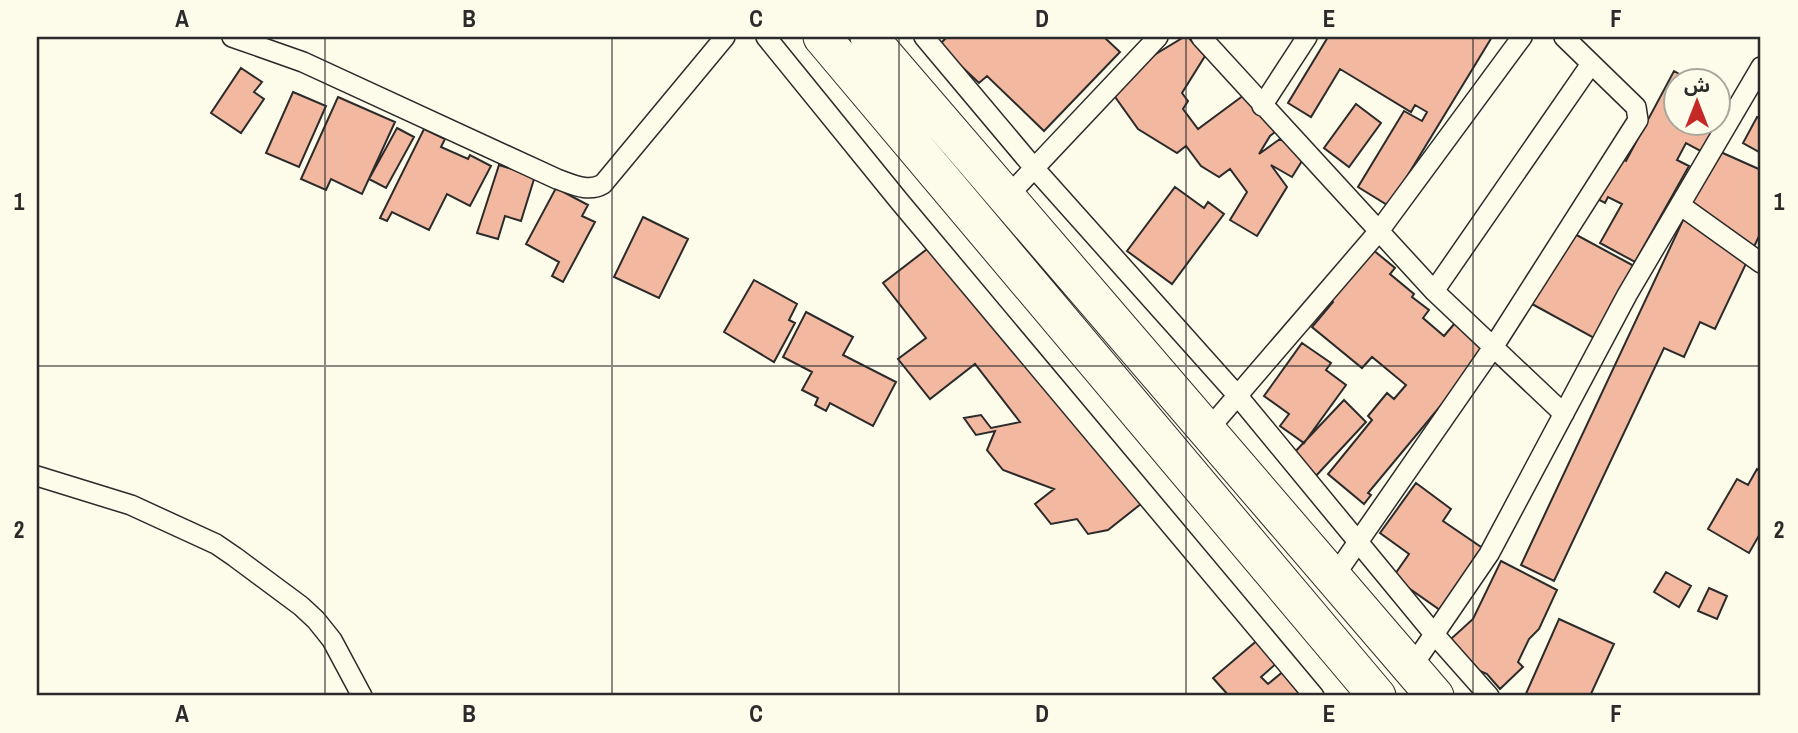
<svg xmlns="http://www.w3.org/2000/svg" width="1798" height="733" viewBox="0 0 1798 733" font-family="'Archivo Narrow','Noto Sans Arabic',sans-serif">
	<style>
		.building { fill: #f2b8a0; stroke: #2b2b2b; stroke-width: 2 }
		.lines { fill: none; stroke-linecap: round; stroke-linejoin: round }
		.street-casing { stroke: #2b2b2b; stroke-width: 22 }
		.highway-casing { stroke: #2b2b2b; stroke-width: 39 }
		.street { stroke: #fdfbea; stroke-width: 19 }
		.highway { stroke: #fdfbea; stroke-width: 37 }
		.grid { fill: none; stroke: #2b2b2b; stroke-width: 2; stroke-opacity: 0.55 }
		.neatline { fill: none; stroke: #2b2b2b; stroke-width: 2.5 }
		.grid-label { font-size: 23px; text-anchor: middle; font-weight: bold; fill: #2b2b2b }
	</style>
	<rect width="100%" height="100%" fill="#fdfbea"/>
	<path class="building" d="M947 37H1104L1120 52 1044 131 987 76 979 83 939 45Z
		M1184 37H1188L1205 56 1182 93 1188 101 1183 109 1198 129 1248 92 1280 128 1270 136 1259 154 1280 139 1291 146 1302 161 1292 177 1271 165 1287 187 1257 236 1230 220 1247 192 1230 169 1219 177 1201 166 1186 146 1177 153 1138 129 1113 94 1126 72Z
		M1328 37H1492L1389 206 1358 187 1404 111 1422 121 1427 112 1415 105 1411 112 1340 69 1311 117 1288 103Z
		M241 68 262 82 254 92 264 99 241 133 211 113Z
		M1674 71 1690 80H1675V122H1717V112L1726 117 1706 154 1686 143 1677 160 1689 166 1635 262 1600 243 1622 204 1608 197 1605 203 1592 196 1615 155 1626 161Z
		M293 92 326 106 299 167 266 153Z
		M338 97 395 122 362 194 331 179 326 190 301 179Z
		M1356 104 1381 123 1349 167 1324 148Z
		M1757 117 1761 119V153L1743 143Z
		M397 128 414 137 386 188 369 179Z
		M424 129 445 139 441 147 468 159 470 155 491 166 470 206 447 194 429 230 392 212 387 221 380 218Z
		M1716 150 1761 170V232L1715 329 1700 322 1684 357 1664 348 1554 581 1521 565Z
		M499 165 535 176 521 221 505 216 498 239 477 233Z
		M1175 187 1204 208 1208 202 1224 214 1172 284 1127 251Z
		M556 188 588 205 582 216 595 222 563 282 552 276 559 262 526 244Z
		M643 217 688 239 659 298 614 277Z
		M1571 232 1634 266 1594 338 1532 304Z
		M931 246 1151 496 1108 530 1088 534 1077 519 1051 524 1035 504 1054 489 1003 470 987 450 995 431 976 435 964 418 981 415 991 428 1020 422 975 364 930 399 898 359 926 338 883 283Z
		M1372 249 1395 268 1390 274 1414 294 1412 297 1429 310 1423 318 1444 336 1455 323 1487 350 1368 493 1371 495 1364 504 1328 474 1372 420 1368 416 1387 393 1394 399 1406 385 1372 357 1362 368 1312 327 1333 302 1330 299Z
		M754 280 797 304 789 320 795 323 774 362 724 332Z
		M806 312 853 337 843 355 896 382 873 426 830 403 826 411 815 405 818 398 802 390 812 372 783 357Z
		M1302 343 1331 363 1326 370 1346 385 1304 443 1280 426 1289 414 1264 396Z
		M1344 400 1366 422 1314 478 1291 456Z
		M1757 469 1761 472V532L1749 553 1708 529 1737 479 1748 485Z
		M1416 483 1451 509 1443 521 1484 549 1440 610 1393 577 1409 554 1380 533Z
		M1501 561 1557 590 1539 629 1529 639 1518 662 1523 667 1500 689 1487 674 1469 666 1449 645 1452 638 1473 619Z
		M1666 572 1691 586 1679 607 1654 592Z
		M1709 588 1727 596 1717 619 1698 611Z
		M1559 619 1614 644 1590 696H1525Z
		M1260 638 1279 661 1261 677 1268 684 1291 665 1321 696H1229L1213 678Z"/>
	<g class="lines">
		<defs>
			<path id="street" d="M232 37 303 62 557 179C572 184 588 193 603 184L725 37
				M766 37 900 202 1314 696
				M924 37 1035 169 1237 395 1434 634 1489 696
				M1201 37 1434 291 1564 414
				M1262 106 1307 37
				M1007 197 1158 37
				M1680 205 1761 263
				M1434 291 1591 64
				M1207 431 1379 231 1522 37
				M37 476 131 505 216 544 235 557 301 606 316 620 332 640 362 696
				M1333 578 1492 349 1638 120 1636 107 1564 37
				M1411 668 1489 554 1627 295 1761 67"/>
			<path id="highway" d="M822 37 1377 696
				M869 37 1435 696"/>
		</defs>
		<use href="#street" class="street-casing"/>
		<use href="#highway" class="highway-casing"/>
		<use href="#street" class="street"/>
		<use href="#highway" class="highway"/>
	</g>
	<path class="grid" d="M325 37V696M612 37V696M899 37V696M1186 37V696M1473 37V696M37 366H1761"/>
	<rect width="1798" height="733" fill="none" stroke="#fdfbea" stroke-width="77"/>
	<g transform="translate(1697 102)"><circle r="33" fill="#fdfbea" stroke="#a9a89e" stroke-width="2"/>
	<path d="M0-5L12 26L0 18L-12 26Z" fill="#c62828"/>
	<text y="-10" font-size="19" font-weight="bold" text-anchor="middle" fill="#2b2b2b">ش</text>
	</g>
	<rect x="38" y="38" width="1721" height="656" class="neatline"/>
	<g class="grid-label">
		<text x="182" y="27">A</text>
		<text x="469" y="27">B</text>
		<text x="756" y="27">C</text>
		<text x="1042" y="27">D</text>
		<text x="1329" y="27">E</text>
		<text x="1616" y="27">F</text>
		<text x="19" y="210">1</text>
		<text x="1779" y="210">1</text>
		<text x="19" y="538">2</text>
		<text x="1779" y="538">2</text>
		<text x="182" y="722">A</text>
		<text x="469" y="722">B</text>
		<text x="756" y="722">C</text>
		<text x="1042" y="722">D</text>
		<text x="1329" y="722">E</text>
		<text x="1616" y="722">F</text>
	</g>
</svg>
